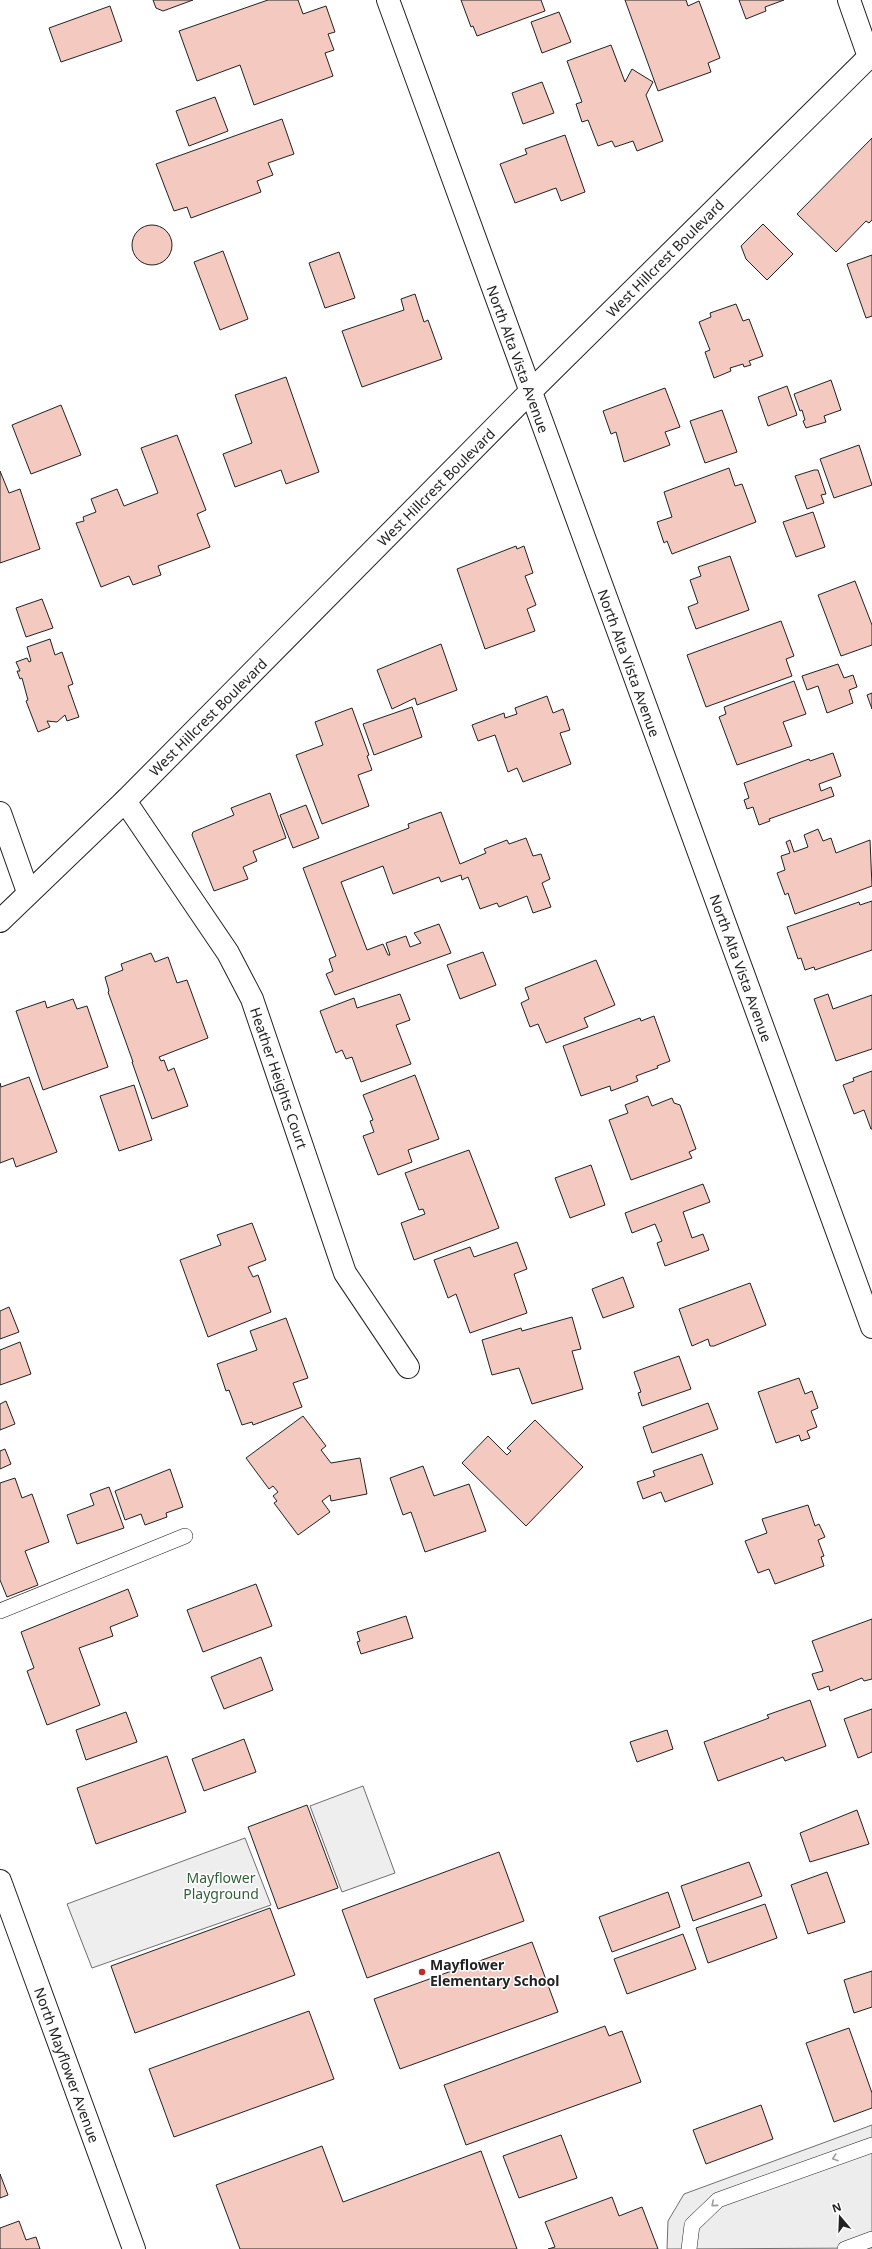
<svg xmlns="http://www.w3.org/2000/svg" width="872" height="2249" viewBox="0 0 872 2249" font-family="'Noto Sans',sans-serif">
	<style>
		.green { fill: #eee; stroke: #6f6f6f }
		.parking { fill: #ededed; stroke: #6f6f6f }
		.building { fill: #f3c9c0; stroke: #222 }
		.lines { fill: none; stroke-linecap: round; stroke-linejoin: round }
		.service-casing { stroke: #222; stroke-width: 16 }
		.minor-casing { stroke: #222; stroke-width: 24 }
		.tertiary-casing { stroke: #222; stroke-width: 24 }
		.service { stroke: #fff; stroke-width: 15 }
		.minor { stroke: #fff; stroke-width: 22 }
		.tertiary { stroke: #fff; stroke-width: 22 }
		.oneway { stroke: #9c9c9c }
		.poi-dot { fill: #c62828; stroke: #fff; stroke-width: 1.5 }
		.labels { text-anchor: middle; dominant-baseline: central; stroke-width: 3; stroke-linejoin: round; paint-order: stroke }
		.street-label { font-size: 14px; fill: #222; stroke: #fff }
		.park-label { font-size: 14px; fill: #2f5e38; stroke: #fff }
		.poi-label { font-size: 14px; font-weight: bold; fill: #222; stroke: #fff; text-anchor: start }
	</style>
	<rect width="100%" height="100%" fill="#fff"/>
	<path class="green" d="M363 1786 395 1873 342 1892 310 1806Z
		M245 1838 271 1905 92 1968 67 1904Z"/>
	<path class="parking" d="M872 2125V2248L667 2249 668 2221 684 2194Z"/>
	<path class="building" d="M153 0H193L163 11 156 8Z
		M268 0H298L303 14 326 6 335 32 328 34 334 50 325 53 333 76 254 105 240 65 197 81 179 31Z
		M461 0H541L545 11 477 36 473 26 471 27Z
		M625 0H686L688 6 699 1 720 58 708 63 711 72 658 91Z
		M739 0H784L765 7 766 11 746 19Z
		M110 6 122 41 61 62 49 28Z
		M559 12 571 42 542 53 531 22Z
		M611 45 625 82 632 69 653 82 646 95 663 141 637 151 633 141 615 147 612 141 598 146 588 120 582 122 576 104 582 102 567 61Z
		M542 82 554 113 523 124 512 93Z
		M215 97 228 131 189 146 176 111Z
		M282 119 294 154 268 163 273 175 257 181 261 192 191 218 187 207 174 211 156 164Z
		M565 135 585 192 561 201 556 188 515 203 500 164 527 154 525 149Z
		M872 138V220L869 223 866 221 836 252 797 214Z
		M763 224 793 254 767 280 746 259 741 246Z
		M132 245a20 20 0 1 1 40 0a20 20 0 1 1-40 0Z
		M223 251 248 319 220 330 194 262Z
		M339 252 355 298 325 308 309 263Z
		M872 255V316L866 318 847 264Z
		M415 294 424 322 428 320 442 359 362 387 342 331 404 310 401 299Z
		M736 304 743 321 749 319 763 356 749 361 751 365 744 367 743 364 730 368 731 371 714 378 705 352 710 350 699 322 711 317 710 313Z
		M286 377 319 472 286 484 281 470 235 487 223 454 252 443 235 395Z
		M831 380 841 410 824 416 826 422 806 428 803 421 805 420 802 410 800 411 794 394Z
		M787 386 797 415 768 426 758 397Z
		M665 388 680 427 665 432 670 445 624 462 616 432 611 434 603 411Z
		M61 405 81 455 31 474 12 425Z
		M722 410 737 452 705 463 690 421Z
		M177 435 206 510 197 514 210 547 158 566 161 575 133 585 129 576 101 587 76 523 84 521 83 517 96 512 91 499 117 489 124 506 158 493 141 448Z
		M859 445 872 485 834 498 820 459Z
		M729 468 735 486 742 484 756 522 672 554 667 541 664 543 657 522 672 517 664 492Z
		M814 470H818L826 494 821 495 824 503 807 509 795 476Z
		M0 471 9 493 20 489 40 549 0 563Z
		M813 512 825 547 796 557 783 522Z
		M516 546 517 549 524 546 533 573 525 576 536 605 527 609 535 631 485 649 457 569Z
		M730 556 749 610 696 629 688 607 698 603 690 580 701 576 698 567Z
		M855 581 872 625V645L841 656 818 595Z
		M42 599 53 628 26 637 16 608Z
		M781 621 794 656 786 659 792 676 706 707 687 655Z
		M50 639 55 655 62 652 73 684 68 686 79 717 67 721 65 715 57 722 47 721 50 727 38 732 26 701 28 700 22 678 20 679 17 671H20L16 662 27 658 29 662 31 661 27 647Z
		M441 644 457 690 417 705 415 698 392 709 377 670Z
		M838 664 844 678 853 675 857 687 849 690 853 703 827 713 818 686 807 690 802 676Z
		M794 681 806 714 783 722 792 746 737 765 719 717 726 714 724 707Z
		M872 693V709L867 695Z
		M547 696 553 713 563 709 570 730 560 733 571 764 523 782 517 768 508 772 495 735 478 741 472 725 504 713 505 718 517 714 515 708Z
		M412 707 422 737 374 755 363 724Z
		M352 708 369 755 367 756 372 770 358 775 369 806 322 824 296 755 323 745 315 722Z
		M833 753 841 776 819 784 821 791 831 787 834 796 769 819 770 821 759 825 753 807 747 809 744 800 749 798 744 783 809 759 810 761Z
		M270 793 286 838 253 851 257 861 243 867 248 879 214 891 192 835 193 832 234 815 231 808Z
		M306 805 319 838 293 848 280 815Z
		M441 812 460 864 486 853 484 849 507 840 509 844 526 838 533 856 541 854 550 879 542 883 551 907 533 913 527 896 499 907 497 903 480 909 468 877 462 880 461 875 441 882 439 877 393 894 383 866 341 882 367 950 383 944 388 955H390L386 943 406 936 410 947 421 943 414 933 439 924 451 953 335 995 326 974 333 971 329 959 336 956 303 868 409 828 408 824Z
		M818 829 823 841 831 838 836 853 870 840 872 886 795 914 788 893 785 895 777 873 785 870 781 856 790 853 786 842 790 840 794 852 808 847 804 835Z
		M872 901V950L815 970 814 967 805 970 801 958 798 959 787 927 859 902 860 905Z
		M483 952 496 985 460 999 447 965Z
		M151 953 155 962 168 957 177 983 187 980 208 1038 159 1057 161 1061 164 1060 168 1071 174 1068 188 1106 152 1119 132 1062H133L108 992 109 991 105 977 123 970 121 964Z
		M596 960 615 1005 584 1018 588 1027 546 1043 538 1024 530 1027 521 1003 529 999 525 988Z
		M400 994 410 1020 396 1025 411 1064 361 1082 352 1057 346 1059 342 1050 336 1053 320 1011 354 998 357 1008Z
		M828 994 833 1009 872 995V1049L836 1061 814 999Z
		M73 999 77 1009 87 1006 108 1067 43 1090 16 1011 45 1001 47 1008Z
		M654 1016 670 1061 657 1066 658 1068 636 1076 638 1081 611 1091 610 1086 581 1096 563 1046 640 1018 641 1021Z
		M872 1071V1129H871L864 1110 854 1114 843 1085 854 1081 853 1078Z
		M415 1075 439 1139 408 1150 412 1162 378 1175 363 1136 374 1132 370 1121 373 1120 363 1095Z
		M29 1077 57 1152 16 1167 13 1158 0 1163V1083L1 1087Z
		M134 1085 152 1140 119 1151 100 1096Z
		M648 1096 652 1106 672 1098 674 1103 680 1105 696 1149 689 1152 692 1158 631 1180 609 1120 628 1113 625 1105Z
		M469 1150 499 1228 414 1260 401 1223 425 1214 423 1209 419 1210 405 1173Z
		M591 1165 605 1205 570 1218 555 1178Z
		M703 1184 710 1202 683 1212 692 1238 703 1234 709 1250 665 1266 657 1243 662 1241 655 1224 632 1233 625 1213Z
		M252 1223 266 1260 248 1267 253 1277 258 1275 271 1312 208 1337 180 1260 221 1245 217 1235Z
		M517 1242 527 1269 514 1274 527 1313 470 1333 456 1294 448 1298 434 1260 470 1247 474 1257Z
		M623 1277 634 1307 603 1318 592 1289Z
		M750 1283 766 1325 714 1346H710L708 1339 692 1346 679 1309Z
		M9 1307 19 1332 0 1339V1311Z
		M572 1317 581 1349 572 1351 583 1389 532 1404 519 1368 492 1375 482 1340 521 1328 522 1331Z
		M286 1318 308 1378 293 1383 302 1407 253 1425 252 1422 242 1425 229 1390 226 1391 217 1364 257 1350 250 1331Z
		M20 1342 31 1374 0 1385V1350Z
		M679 1356 691 1389 642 1406 638 1393 641 1392 634 1372Z
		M799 1378 805 1394 812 1391 818 1408 811 1411 817 1427 807 1431 810 1438 801 1441 799 1435 776 1443 758 1392Z
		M6 1401 15 1424 0 1430V1404Z
		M708 1403 718 1429 652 1453 643 1427Z
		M303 1416 326 1446 321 1450 331 1463 360 1458 367 1494 331 1501 330 1495 322 1501 330 1512 298 1535 274 1503 277 1501 273 1496 278 1492 273 1486 269 1489 246 1458Z
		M535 1420 583 1467 526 1526 462 1463 488 1436 507 1455 511 1451 507 1448Z
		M5 1449 11 1464 0 1469V1451Z
		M702 1454 713 1484 665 1502 661 1492 643 1499 637 1482 655 1476 653 1471Z
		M423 1466 434 1496 469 1484 486 1531 425 1552 411 1512 403 1515 390 1478Z
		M170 1469 183 1507 166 1513 167 1517 145 1525 141 1514 125 1520 115 1491Z
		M15 1478 22 1498 32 1494 49 1542 25 1551 38 1585 7 1597 0 1580V1483Z
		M109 1487 124 1528 77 1544 67 1515 94 1505 90 1494Z
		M808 1505 815 1526 819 1524 825 1537 818 1540 824 1556 821 1557 824 1566 775 1584 769 1569 758 1573 745 1541 767 1533 762 1519Z
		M256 1584 272 1626 203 1652 187 1610Z
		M128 1589 138 1616 110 1627 113 1636 79 1648 100 1705 47 1725 27 1671 34 1668 21 1632Z
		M406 1616 413 1638 361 1654 357 1642 360 1641 357 1632Z
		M872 1619V1679L864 1681 862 1678 830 1691 829 1686 818 1690 812 1674 823 1671 812 1641Z
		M261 1657 273 1690 224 1709 211 1677Z
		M810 1700 826 1746 785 1761 783 1757 718 1781 704 1742 769 1718 767 1715Z
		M872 1709V1752L858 1758 844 1719Z
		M126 1712 137 1742 86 1760 76 1730Z
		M667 1730 673 1749 637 1762 630 1742Z
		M244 1739 256 1772 204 1791 192 1759Z
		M167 1756 186 1812 96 1844 77 1788Z
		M307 1805 338 1888 278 1909 248 1827Z
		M857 1810 869 1844 810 1862 800 1833Z
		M499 1852 524 1921 367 1978 342 1910Z
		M749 1862 762 1896 693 1921 681 1886Z
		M827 1872 845 1922 808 1934 791 1885Z
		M668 1892 680 1927 612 1952 599 1917Z
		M765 1904 777 1938 708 1963 696 1928Z
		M270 1908 295 1975 135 2033 111 1966Z
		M683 1934 696 1969 627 1994 614 1959Z
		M532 1942 558 2012 400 2069 374 1999Z
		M872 1971V2007L854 2013 844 1980Z
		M309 2011 334 2079 174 2137 149 2069Z
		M605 2026 609 2036 622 2031 641 2082 466 2145 444 2085Z
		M849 2028 872 2093V2108L834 2122 806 2043Z
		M761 2105 773 2139 706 2164 693 2130Z
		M561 2135 577 2178 519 2198 503 2156Z
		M322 2146 343 2202 481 2151 517 2249H240L216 2185Z
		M0 2174 8 2195 0 2198Z
		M612 2197 619 2216 642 2207 658 2249H548L555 2247 545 2222Z
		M19 2221 26 2240 36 2237 40 2249H0V2228Z"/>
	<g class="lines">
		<defs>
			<path id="service" d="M0 1611 185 1536
				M689 2249 692 2225 718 2200 872 2145
				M845 2249 872 2239"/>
			<path id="minor" d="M388 0 872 1327
				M849 0 869 57
				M125 801 228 953 252 999 345 1273 408 1367
				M0 813 28 892
				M0 1881 134 2249"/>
			<path id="tertiary" d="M0 921 125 801 530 392 872 54"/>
		</defs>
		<use href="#service" class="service-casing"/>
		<use href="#minor" class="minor-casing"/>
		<use href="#tertiary" class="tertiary-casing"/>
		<use href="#service" class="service"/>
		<use href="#minor" class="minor"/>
		<use href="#tertiary" class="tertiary"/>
	</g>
	<defs><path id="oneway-chevron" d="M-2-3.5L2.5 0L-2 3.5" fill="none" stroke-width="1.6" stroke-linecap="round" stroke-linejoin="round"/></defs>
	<g class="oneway">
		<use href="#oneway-chevron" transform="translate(835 2158) rotate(161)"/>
		<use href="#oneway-chevron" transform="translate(714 2204) rotate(139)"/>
	</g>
	<circle class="poi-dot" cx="422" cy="1972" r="4"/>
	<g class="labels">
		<g class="street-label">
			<text transform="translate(665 258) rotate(-45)">West Hillcrest Boulevard</text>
			<text transform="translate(518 359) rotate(70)">North Alta Vista Avenue</text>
			<text transform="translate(436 487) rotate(-45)">West Hillcrest Boulevard</text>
			<text transform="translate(629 663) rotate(70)">North Alta Vista Avenue</text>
			<text transform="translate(208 717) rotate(-45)">West Hillcrest Boulevard</text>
			<text transform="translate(741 968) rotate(70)">North Alta Vista Avenue</text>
			<text transform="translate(279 1078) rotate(71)">Heather Heights Court</text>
			<text transform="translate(67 2065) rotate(70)">North Mayflower Avenue</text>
		</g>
		<g class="park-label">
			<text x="221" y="1877">Mayflower<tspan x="221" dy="16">Playground</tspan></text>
		</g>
		<g class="poi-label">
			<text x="430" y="1964">Mayflower<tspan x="430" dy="16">Elementary School</tspan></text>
		</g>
	</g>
	<g transform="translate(840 2217) rotate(341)" stroke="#ffffff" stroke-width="3" paint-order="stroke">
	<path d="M0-3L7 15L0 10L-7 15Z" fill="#222222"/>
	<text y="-6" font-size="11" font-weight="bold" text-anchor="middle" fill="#222222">N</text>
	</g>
</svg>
